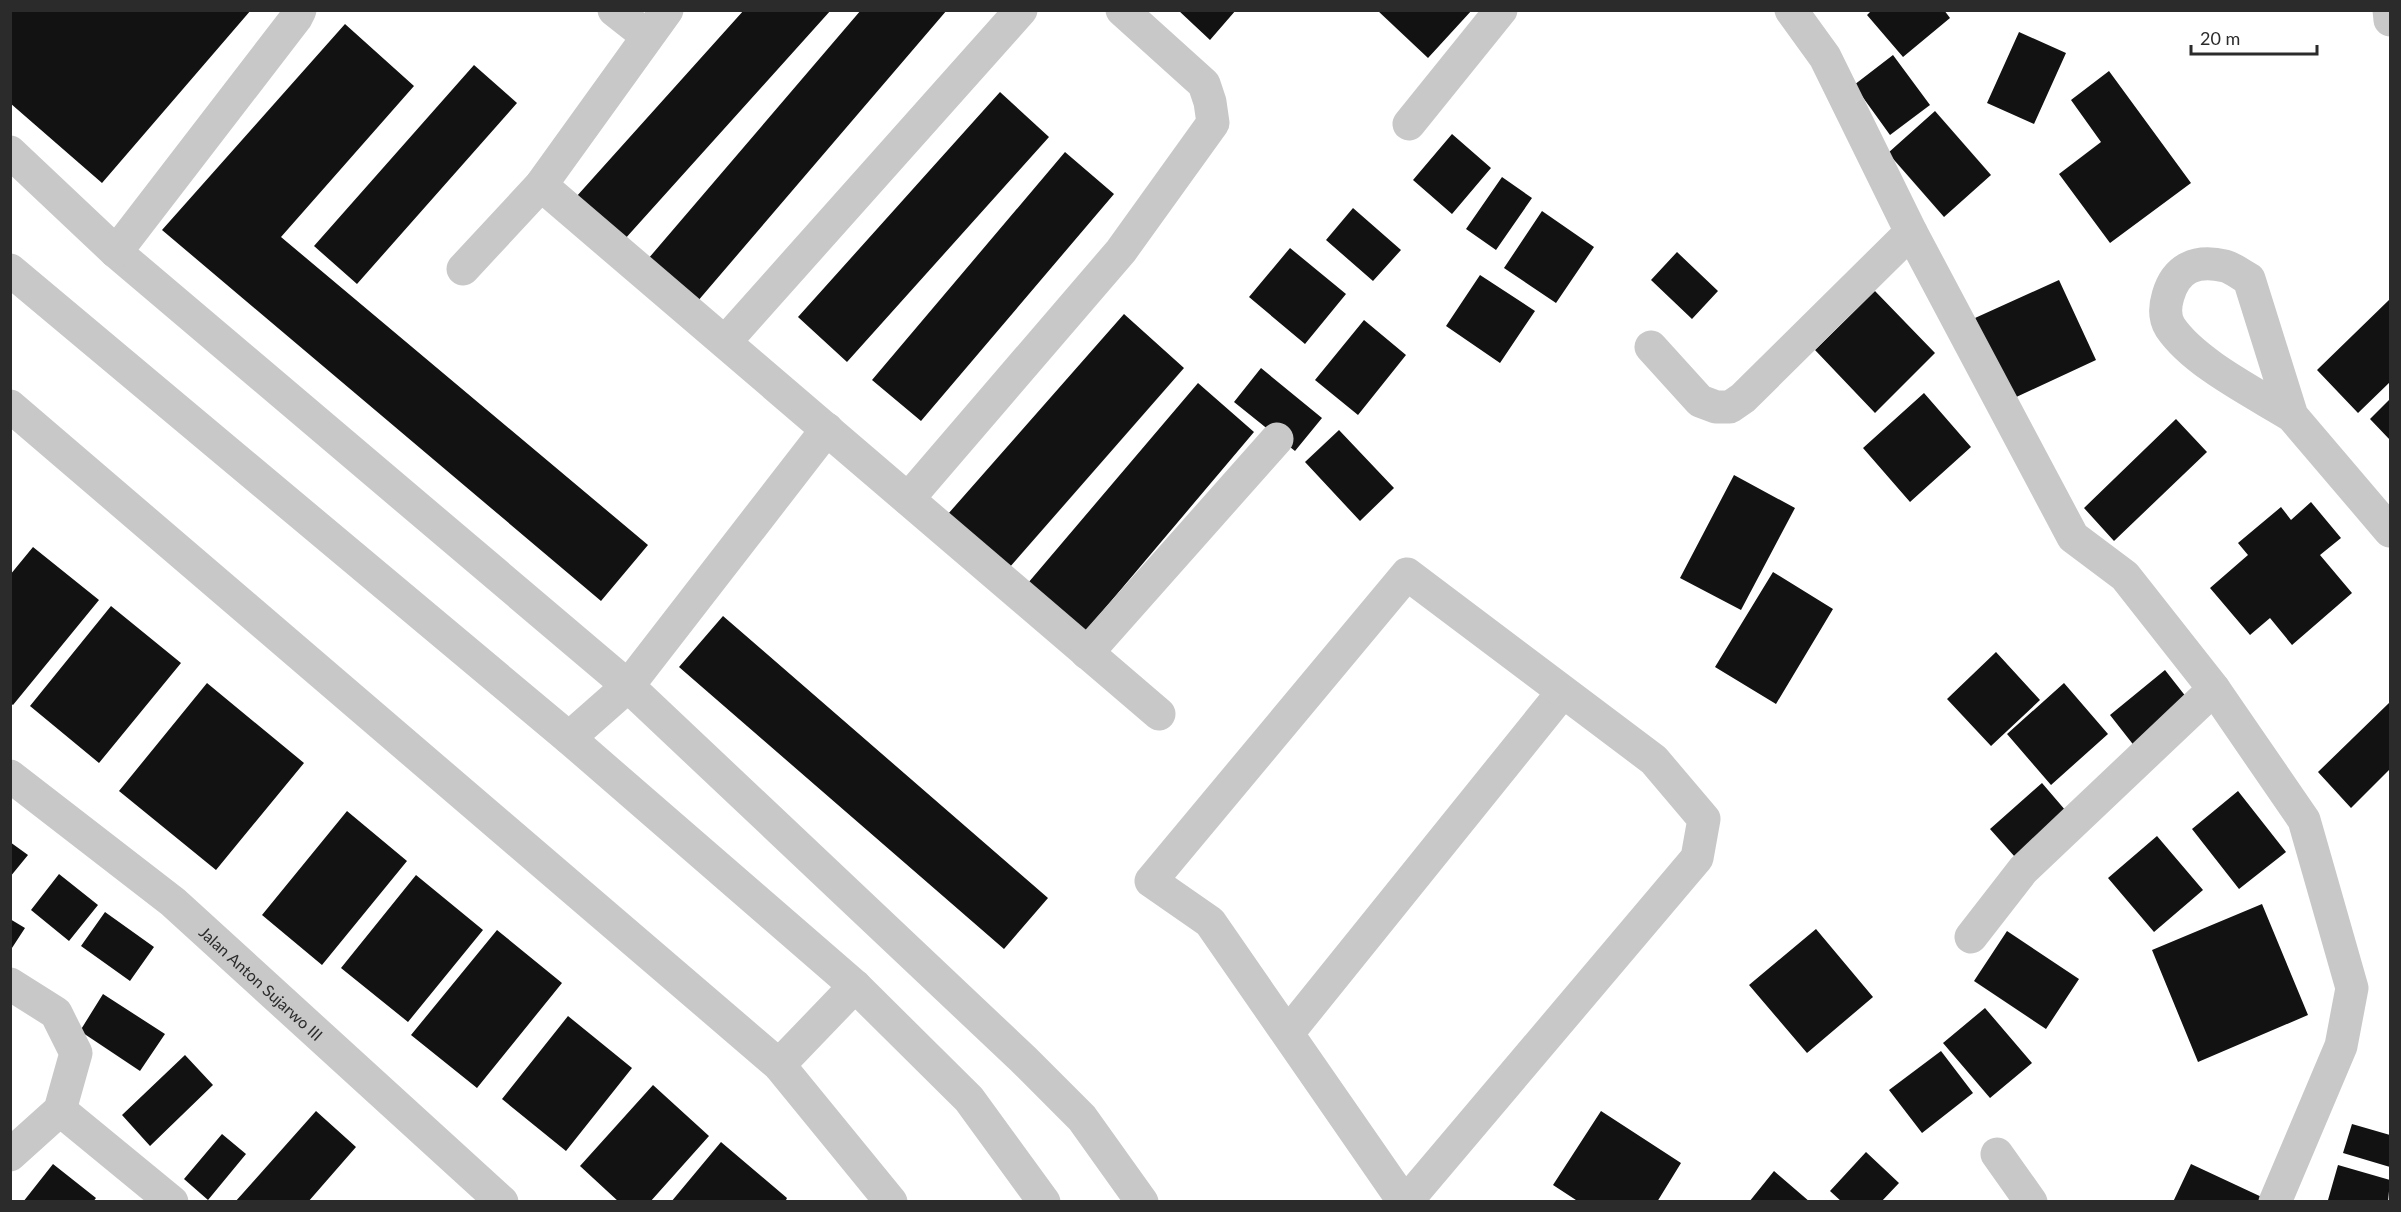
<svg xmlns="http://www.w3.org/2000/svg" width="2401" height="1212" viewBox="0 0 2401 1212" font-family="Lato,sans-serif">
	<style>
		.building { fill: #121212 }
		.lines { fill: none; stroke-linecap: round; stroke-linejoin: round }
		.street { stroke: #c8c8c8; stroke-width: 33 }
		.labels { text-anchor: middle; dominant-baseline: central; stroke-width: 6; stroke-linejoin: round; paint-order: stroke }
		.street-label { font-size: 16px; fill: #2b2b2b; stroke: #fff }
	</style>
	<rect width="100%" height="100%" fill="#fff"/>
	<path class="building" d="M10 10H251L102 183 10 103Z
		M744 10H831L624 240 576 197Z
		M861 10H947L697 302 648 259Z
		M1178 10H1236L1210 40Z
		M1377 10H1472L1428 58Z
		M1872 10H1944L1950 18 1903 57 1867 15Z
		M345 24 414 86 281 237 648 545 601 601 162 230Z
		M2019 32 2066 53 2034 124 1987 103Z
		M1893 55 1930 105 1890 135 1854 85Z
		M474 65 517 103 357 284 314 246Z
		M2109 71 2191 183 2110 243 2059 174 2101 142 2071 100Z
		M1000 92 1049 137 847 362 798 317Z
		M1935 111 1991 175 1944 217 1888 153Z
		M1452 134 1491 168 1452 214 1413 180Z
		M1065 152 1114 194 921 421 872 380Z
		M1502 177 1532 198 1496 250 1466 229Z
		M1353 208 1401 250 1373 281 1326 240Z
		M1542 211 1594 247 1556 303 1504 268Z
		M1290 248 1346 294 1305 344 1249 297Z
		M1677 252 1718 291 1692 319 1651 280Z
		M1480 275 1535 311 1500 363 1446 326Z
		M2059 280 2096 360 2012 399 1975 318Z
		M1875 291 1935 353 1875 413 1815 350Z
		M2390 299V382L2358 413 2317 370Z
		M1124 314 1184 368 1009 568 948 514Z
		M1364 320 1406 355 1358 415 1315 380Z
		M1261 368 1322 418 1295 451 1234 402Z
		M1198 383 1254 432 1085 632 1028 583Z
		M1924 393 1971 447 1910 502 1863 448Z
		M2390 399V440L2370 419Z
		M2176 419 2207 452 2114 541 2084 508Z
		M1339 430 1394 488 1360 521 1305 462Z
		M1734 475 1795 508 1741 610 1680 578Z
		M2311 502 2341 538 2320 555 2352 593 2292 645 2270 618 2250 635 2210 588 2248 555 2238 543 2281 507 2291 520Z
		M33 547 99 600 13 705 10 703V575Z
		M1773 572 1833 609 1776 704 1715 667Z
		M111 606 181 663 99 763 30 706Z
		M723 616 1048 898 1004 949 679 667Z
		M1996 652 2040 700 1991 746 1947 699Z
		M2165 670 2194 707 2139 752 2110 715Z
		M207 683 304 763 216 870 119 791Z
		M2064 683 2108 734 2051 785 2007 734Z
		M2390 702V769L2351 808 2318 772Z
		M2042 783 2066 811 2015 857 1990 829Z
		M2238 791 2286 852 2239 889 2192 829Z
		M347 811 407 861 322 965 262 915Z
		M2157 836 2203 890 2154 932 2108 878Z
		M10 842 28 855 10 877Z
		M59 874 98 905 69 941 31 910Z
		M416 875 483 930 408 1022 341 968Z
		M2262 904 2308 1015 2198 1062 2152 950Z
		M105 912 154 947 130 981 81 946Z
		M10 919 25 928 10 951Z
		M1816 929 1873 997 1807 1053 1749 985Z
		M497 930 562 983 477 1088 411 1035Z
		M2007 931 2079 979 2046 1029 1974 981Z
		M103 994 165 1034 140 1071 80 1031Z
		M1985 1008 2032 1063 1990 1098 1943 1043Z
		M568 1016 632 1068 566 1151 502 1099Z
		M1941 1051 1973 1093 1922 1133 1889 1090Z
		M185 1055 213 1085 150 1146 122 1115Z
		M653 1085 709 1136 650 1202H619L580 1166Z
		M316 1111 356 1147 308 1202H235Z
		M1601 1111 1681 1163 1657 1202H1579L1553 1185Z
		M2352 1124 2390 1135V1167L2343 1153Z
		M222 1134 246 1154 208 1200 184 1179Z
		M721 1142 787 1198 785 1202H671Z
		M1866 1152 1899 1183 1881 1202H1842L1830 1191Z
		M53 1164 96 1198 93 1202H23Z
		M2191 1164 2266 1199 2265 1202H2173Z
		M2338 1165 2390 1180 2388 1202 2328 1200Z
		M1774 1171 1810 1202H1749Z"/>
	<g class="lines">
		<g class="street">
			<path d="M614 10 647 36"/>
			<path d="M1791 10 1825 57 1911 232 2073 537 2125 576 2214 689 2304 820 2352 988 2341 1046 2275 1202"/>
			<path d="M2389 10 2390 20"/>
			<path d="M1409 124 1501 10"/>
			<path d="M10 152 116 252 628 686 1023 1059 1082 1118 1142 1202"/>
			<path d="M541 185 1159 714"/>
			<path d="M116 252 296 18 300 10"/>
			<path d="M463 269 541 185 667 10"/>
			<path d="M10 270 569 738 855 986 969 1099 1044 1202"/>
			<path d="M725 342 1021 10"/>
			<path d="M1651 347 1700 401 1716 407H1730L1743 398 1911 232"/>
			<path d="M10 406 779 1065 891 1202"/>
			<path d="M2292 416C2255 393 2194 363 2170 327 2164 317 2165 306 2168 296 2176 268 2196 259 2225 266 2233 268 2241 275 2249 279L2292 416 2390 531"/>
			<path d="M908 499 1121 251 1213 123 1210 102 1204 84 1122 10"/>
			<path d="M1087 653 1277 439"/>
			<path d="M569 738 628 686 827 429"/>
			<path id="s1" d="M10 776 173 902 502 1202"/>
			<path d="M1971 937 2023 870 2214 689"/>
			<path d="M10 984 56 1013 76 1053 60 1110 10 1155"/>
			<path d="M1288 1033 1562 693"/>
			<path d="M779 1065 855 986"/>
			<path d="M60 1110 172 1202"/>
			<path d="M1997 1154 2031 1202"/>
			<path d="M1404 1202 1210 922 1151 881 1407 574 1654 760 1704 819 1697 858 1406 1202"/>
		</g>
	</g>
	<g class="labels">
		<g class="street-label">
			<text stroke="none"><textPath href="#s1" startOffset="326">Jalan Anton Sujarwo III</textPath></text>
		</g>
	</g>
	<rect width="2401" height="1212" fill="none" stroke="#2b2b2b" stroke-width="24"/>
	<path d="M2191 45v9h126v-9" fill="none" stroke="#2b2b2b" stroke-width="3"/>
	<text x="2200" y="45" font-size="18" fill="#2b2b2b" stroke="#ffffff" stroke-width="4.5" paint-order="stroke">20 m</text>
</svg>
